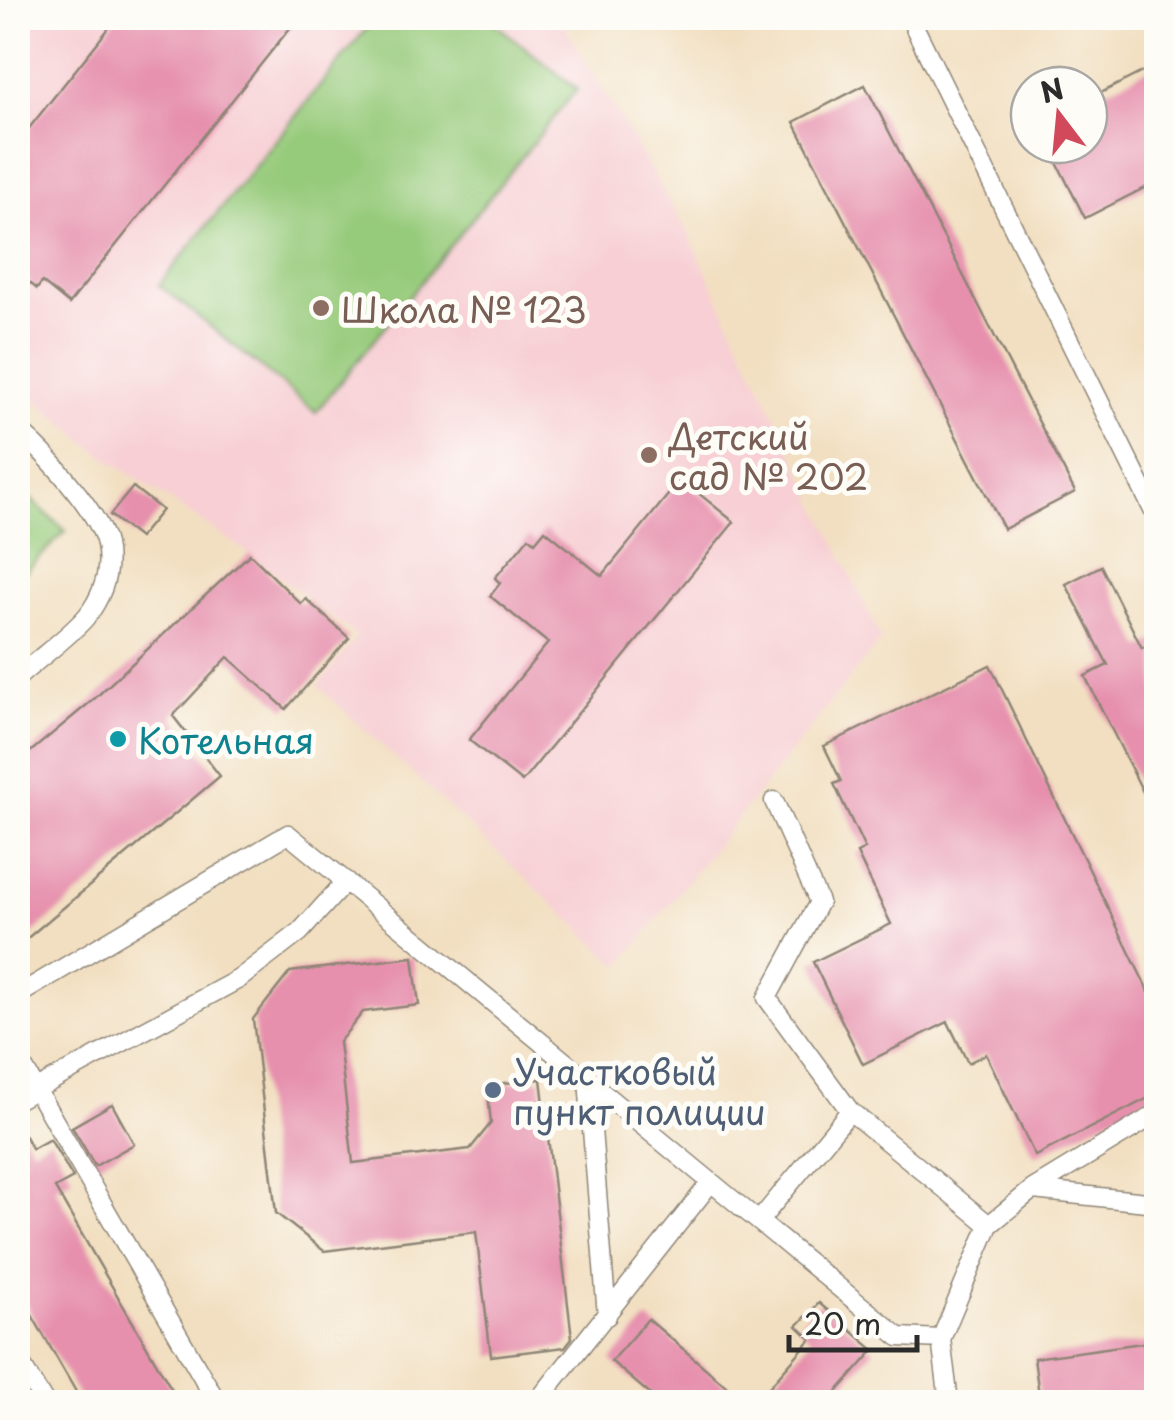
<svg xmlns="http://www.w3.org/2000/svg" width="1174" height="1420" viewBox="0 0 1174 1420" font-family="'Playpen Sans',sans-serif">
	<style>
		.built { fill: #f7cfd4 }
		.green { fill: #97cb7b; stroke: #617b53; stroke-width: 2.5 }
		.building { fill: #e690ad }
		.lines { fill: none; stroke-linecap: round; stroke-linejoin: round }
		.service-casing { stroke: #8e8576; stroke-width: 21 }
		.service { stroke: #fff; stroke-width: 18 }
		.education-dot { fill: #8d6e63; stroke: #fdfcf7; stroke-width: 4 }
		.culture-dot { fill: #0f9aa8; stroke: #fdfcf7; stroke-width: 4 }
		.service-dot { fill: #5c6f8a; stroke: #fdfcf7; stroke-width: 4 }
		.labels { text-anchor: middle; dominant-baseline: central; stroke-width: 10; stroke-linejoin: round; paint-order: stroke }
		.education-label { font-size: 35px; fill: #785e54; stroke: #fdfcf7; text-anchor: start }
		.culture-label { font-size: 35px; fill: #0d838f; stroke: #fdfcf7; text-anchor: start }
		.service-label { font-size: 35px; fill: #4e5e75; stroke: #fdfcf7; text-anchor: start }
	</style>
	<rect width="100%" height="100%" fill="#fdfcf7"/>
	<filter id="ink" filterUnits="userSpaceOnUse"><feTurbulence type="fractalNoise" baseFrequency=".01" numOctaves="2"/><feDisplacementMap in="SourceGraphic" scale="20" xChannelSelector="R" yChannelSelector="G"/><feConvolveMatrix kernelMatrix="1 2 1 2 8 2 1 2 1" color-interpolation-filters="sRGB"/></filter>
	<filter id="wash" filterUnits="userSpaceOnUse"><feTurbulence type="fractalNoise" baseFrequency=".0048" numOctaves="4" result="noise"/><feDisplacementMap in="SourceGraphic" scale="40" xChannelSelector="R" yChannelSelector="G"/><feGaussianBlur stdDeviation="2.25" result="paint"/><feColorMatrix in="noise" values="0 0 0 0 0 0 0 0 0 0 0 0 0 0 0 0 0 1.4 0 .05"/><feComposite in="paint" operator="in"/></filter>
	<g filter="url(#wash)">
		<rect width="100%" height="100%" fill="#f2dfc1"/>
		<path class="built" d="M18 18H560L687 231 881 639 620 966 318 686 357 636 250 554 102 455 18 385Z"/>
		<path class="green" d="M375 18H488L577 89 316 412 159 285Z
			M18 488 66 531 18 579Z"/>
		<g id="blocks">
			<path class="building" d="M117 18H298L69 304 42 282 37 289 18 273V142Z
				M1156 65V182L1085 218 1048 145H1089V99Z
				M865 85 1075 492 1004 529 794 122Z
				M681 479 734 522 522 782 469 740 548 643 490 596 500 583 495 578 529 537 535 542 545 530 602 576Z
				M133 487 162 510 139 538 110 515Z
				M250 554 301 604 306 599 349 638 286 709 228 657 173 716 220 776 18 946V762L94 699Z
				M1101 566 1142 648 1156 640V818L1085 676 1108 665 1066 584Z
				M990 665 1156 1007V1094L1035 1156 986 1054 968 1063 948 1022 863 1064 813 962 891 924 857 853 865 849 834 784 841 781 824 746Z
				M413 957 419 1005 363 1012 339 1042 353 1163 470 1149 491 1123 487 1085 541 1079 572 1338 565 1347 491 1356 476 1232 324 1251 276 1213 253 1019 290 972Z
				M112 1104 134 1144 95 1166 72 1127Z
				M18 1124 32 1149 50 1139 73 1178 55 1188 179 1402H82L18 1291Z
				M819 1303 874 1350 828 1402H756L811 1339 797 1326Z
				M648 1319 745 1402H659L611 1361Z
				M1156 1341V1402H1040L1034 1358Z"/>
		</g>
	</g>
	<g filter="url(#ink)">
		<use href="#blocks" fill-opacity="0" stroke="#8e8576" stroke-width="2.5"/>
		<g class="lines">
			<defs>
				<path id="service" d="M910 18 1156 516
					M18 430C44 451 99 512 106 544 111 570 103 595 87 616 68 638 40 657 18 677
					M774 801 819 902 767 998 850 1111 989 1225 941 1339 949 1402
					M18 995 288 834 711 1182
					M18 1058 217 1402
					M588 1080 607 1316
					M18 1099 239 979 300 932 346 881
					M1033 1190 1156 1203
					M759 1221 850 1111
					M989 1225 1033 1189 1156 1114
					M18 1359 44 1402
					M537 1402 711 1182 899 1337 941 1339"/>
			</defs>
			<use href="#service" class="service-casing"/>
			<use href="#service" class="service"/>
		</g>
	</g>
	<g class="education-dot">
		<circle cx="321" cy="308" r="10"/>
		<circle cx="649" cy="455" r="10"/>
	</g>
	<circle class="culture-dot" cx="118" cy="739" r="10"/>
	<circle class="service-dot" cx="493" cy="1090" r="10"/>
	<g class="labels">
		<g class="education-label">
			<text x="341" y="308">Школа № 123</text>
			<text x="669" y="435">Детский<tspan x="669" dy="40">сад № 202</tspan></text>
		</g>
		<g class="culture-label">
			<text x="138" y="739">Котельная</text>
		</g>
		<g class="service-label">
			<text x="513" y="1070">Участковый<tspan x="513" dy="40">пункт полиции</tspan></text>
		</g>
	</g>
	<rect width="1174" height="1420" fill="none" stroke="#fdfcf7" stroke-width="60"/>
	<g transform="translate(1059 115) rotate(344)"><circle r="48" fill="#fdfcf7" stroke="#a9a8a5" stroke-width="2.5"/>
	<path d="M0-8L18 38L0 25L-18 38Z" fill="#d1495b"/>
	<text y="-15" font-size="28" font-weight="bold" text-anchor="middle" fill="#2b2b2b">N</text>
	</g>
	<path d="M789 1335v15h128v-15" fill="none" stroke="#2b2b2b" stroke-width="5"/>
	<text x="804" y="1335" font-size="30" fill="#2b2b2b" stroke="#fdfcf7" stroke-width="8" paint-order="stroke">20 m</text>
</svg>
